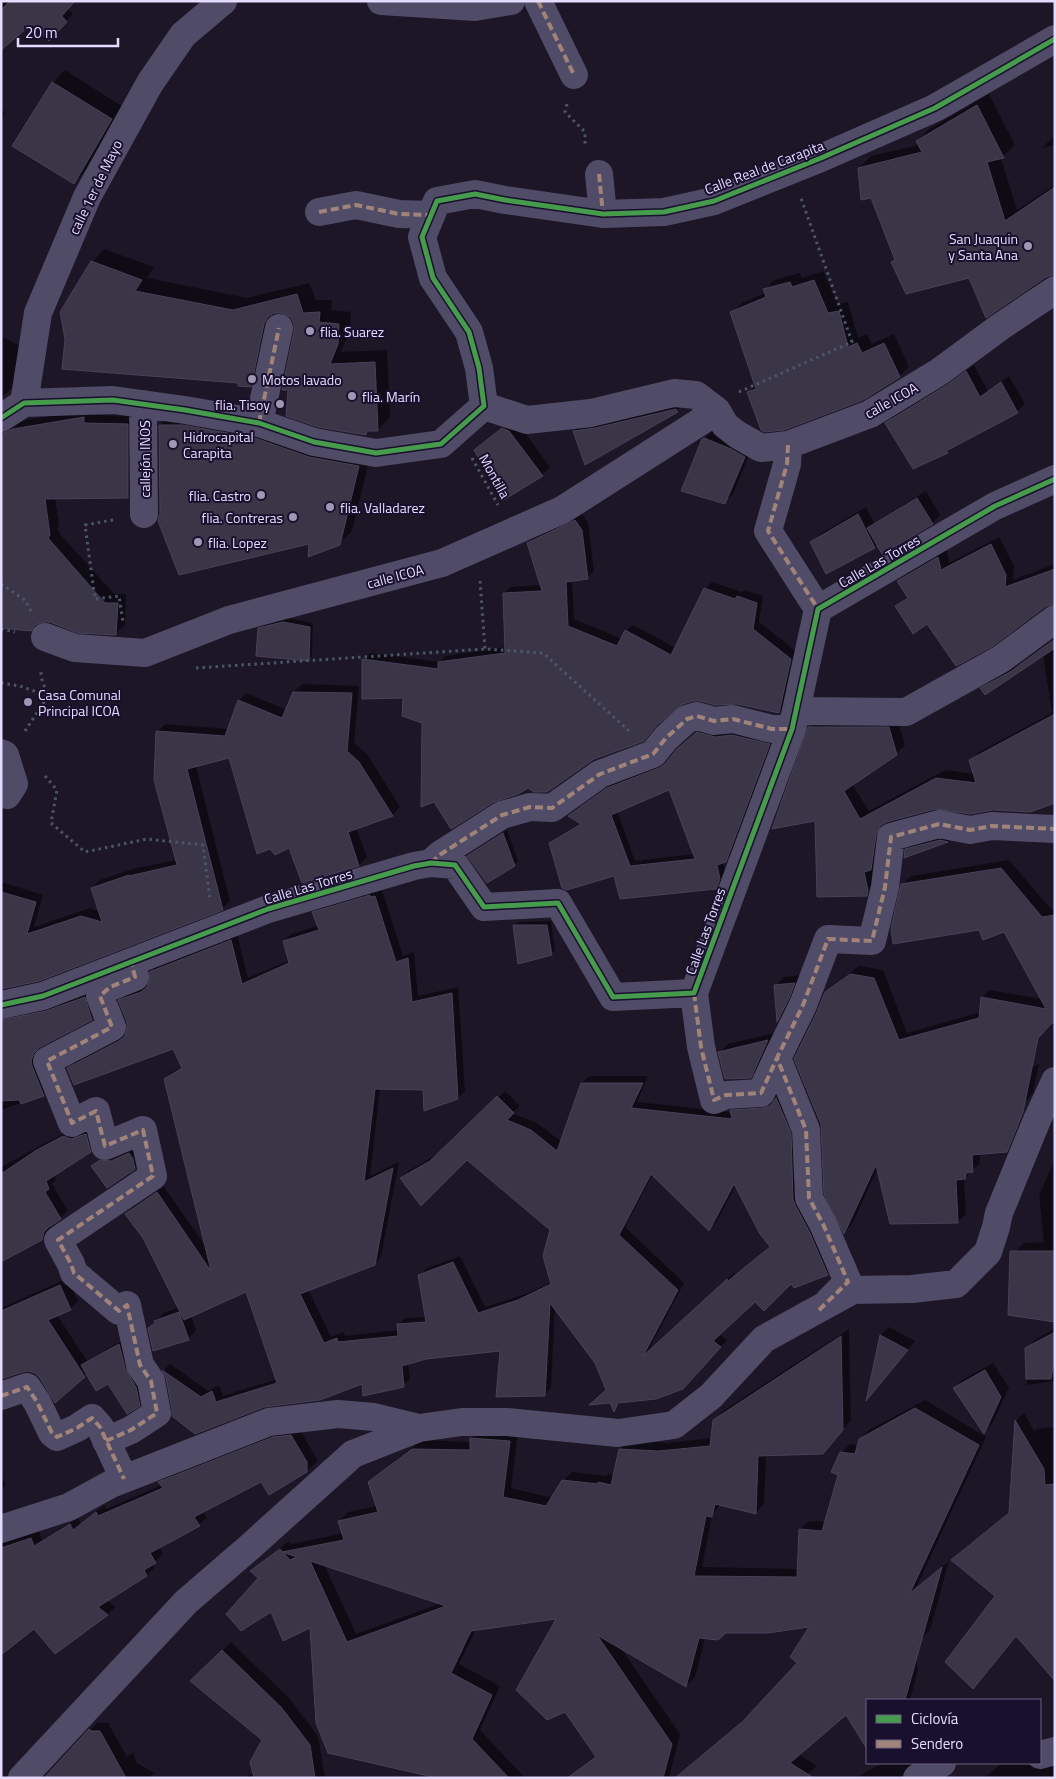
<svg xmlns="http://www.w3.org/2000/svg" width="1056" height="1779" viewBox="0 0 1056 1779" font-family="'Titillium Web',sans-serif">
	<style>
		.shadow { fill: #0007; fill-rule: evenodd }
		.building { fill: #3b3548; stroke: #494159; fill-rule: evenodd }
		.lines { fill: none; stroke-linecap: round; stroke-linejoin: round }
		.path { stroke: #4b5769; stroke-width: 3; stroke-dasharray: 2.5 4; stroke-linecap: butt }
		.pedestrian { stroke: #504b67; stroke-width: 28 }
		.minor { stroke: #504b67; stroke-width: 28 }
		.quiet { stroke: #a18479; stroke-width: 4; stroke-dasharray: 8 4; stroke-linecap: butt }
		.cycleway-casing { stroke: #19102d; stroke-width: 8 }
		.cycleway { stroke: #469c4c; stroke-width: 5 }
		.poi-dot { fill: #9f97b3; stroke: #19102d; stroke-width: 2 }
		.labels { text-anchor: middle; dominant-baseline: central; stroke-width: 4; stroke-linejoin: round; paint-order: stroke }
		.street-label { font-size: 14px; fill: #e5dcff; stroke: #19102d }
		.poi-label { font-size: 14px; fill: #e5dcff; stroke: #19102d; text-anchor: start }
	</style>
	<rect width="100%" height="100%" fill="#1c1627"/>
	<path class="shadow" d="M1 1H74L68 9 73 14 49 39 32 22 1 49Z
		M65 70 123 107 86 170 74 183 53 83Z
		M989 94 1015 145 1001 158 1017 210 1055 185V271L986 316 969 277 892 262 896 259 859 168 871 156 919 145 917 141 929 129Z
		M1 105 5 115 1 119Z
		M1055 136V145L1042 148 1053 137Z
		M104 249 154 267 147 278 247 298 309 283 316 300H332L331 310 351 312 350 330 341 352 387 350 390 417 378 430 370 429 365 434 291 316 283 312H276L263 373 250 386 239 381 92 262Z
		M823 271 838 304 848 302 858 338 867 334 872 344 894 334 909 367 899 376 748 393 756 385 732 313 742 303 766 293 765 290 774 280 800 273 802 278Z
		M1 336 22 347 18 382 1 398Z
		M974 365 988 391 1009 376 1025 404 1017 412 953 445 947 452 887 423 894 416 956 378Z
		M685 402 677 411 585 464 575 431 583 423Z
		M93 409V415L136 416 137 488 128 497 55 498 59 525 57 528 61 535 114 594H126L125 625 115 634 51 621 1 626V421L12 425 24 420Z
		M173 413 371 453 352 531 339 544 310 542 161 514 160 425Z
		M511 421 518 423 550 467 542 475 476 450Z
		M713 430 752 448 733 494 725 502 703 440Z
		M926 491 940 515 932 523 878 544 874 547 812 542 820 534 866 507 874 523Z
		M582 514 588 523 594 571 587 578 572 580 574 619 622 639 626 631 633 625 676 648 705 589 712 582 742 592 744 590 763 596 759 622 797 652 786 705 779 712 737 703 702 700 423 722 404 697 364 659 370 653 440 662 446 656 506 647 504 593 511 587 542 585 528 543 535 536Z
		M999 537 1014 566 1013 580 1055 564V602L928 622 896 606 908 596 899 581 907 573 947 550 949 563Z
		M288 618 313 623 312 656 308 660 259 629 263 625Z
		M1055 638V802L935 808 885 821 884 825 879 860 873 867 876 880 875 886 866 895 817 820 810 727 818 719 898 720 905 745 896 754 852 784 869 811 945 770 975 774 971 760 979 752 1052 713 1043 654 982 689 990 680 1020 664Z
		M302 684 359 686 354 743 367 754 400 807 393 815 356 827 367 857 359 865 303 881 290 846 230 756 196 766 230 901 222 909 1 988V882L43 895 34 927 90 908 100 912 92 888 100 880 136 868 177 860 158 732 165 724 229 729 239 701 246 693 287 710 294 692Z
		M702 728 775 739 731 855 723 862 725 872 722 881 716 887 615 874 550 843 556 838 581 823 570 815 576 810 615 782 666 763ZM670 788 695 854 635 861 617 811Z
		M507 830 518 861 514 865 469 856Z
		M955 834 948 841 906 856V850L915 841Z
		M1009 860 1051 909H1055V997L999 1080 1039 1064 1033 1093 980 1153V1163L964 1179 966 1214 957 1222 878 1168 852 1224 845 1232 818 1012 826 992 835 984 859 966 883 970 907 1033 981 1012 982 998 990 990 1042 999 1005 930 980 929 902 885 911 876Z
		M376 889 377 891 382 890 403 956 414 952 418 996 458 987 465 1091 458 1098 424 1089 380 1088 370 1176 399 1162 381 1257 374 1264 308 1289 331 1337 344 1332 345 1336 399 1330 398 1325 405 1318 426 1317 420 1275 427 1268 460 1256 485 1307 526 1294 552 1282 551 1230 467 1158 401 1178 408 1171 438 1154 505 1091 520 1106 512 1113 537 1123 562 1142 582 1083 589 1076H648L637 1102 730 1112 738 1104 770 1102 776 1100 783 1092 834 1267 827 1274 791 1282 755 1301 719 1334 727 1340 690 1380 621 1401 614 1409 596 1362 555 1308 551 1388 544 1395 501 1350 426 1358 408 1363 410 1379 403 1385 363 1382 263 1406 196 1433 164 1370 170 1364 208 1391 219 1385 223 1396 277 1379 247 1290 191 1315 196 1330 188 1339 149 1328 164 1313 179 1307 144 1238 127 1214 133 1207 164 1187 207 1248 165 1079 172 1072 183 1066 174 1047 68 1069 75 1062 126 1035 128 1022 120 1001 127 994 149 985 152 979 151 972 158 965 237 934 248 978 290 960 284 941 291 934 318 926 314 913 320 906ZM653 1174 709 1229 716 1223 736 1185 772 1247 736 1275 734 1273 647 1353 684 1283 625 1227Z
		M551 921 555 950 551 954 514 926 518 922Z
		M802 975 785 1012 778 1019 776 985 784 977Z
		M93 990 99 1011 92 1019 41 1045 39 1050 40 1058 51 1087 44 1095 1 1110V1011Z
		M775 1033 759 1068 750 1077 720 1053 728 1044Z
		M93 1127 98 1143 90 1151 54 1175 56 1180 52 1184 68 1211 52 1224 50 1230 42 1239 1 1261V1167L72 1129Z
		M133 1150 137 1155 139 1164 135 1168 96 1163 105 1157H115Z
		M1055 1159V1321L1015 1252 1024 1243 1044 1242 1039 1195Z
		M68 1278 78 1301 70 1309 57 1315 87 1361 128 1337 147 1396 139 1405 108 1383 87 1373 84 1376 41 1378 36 1373 29 1370 1 1374V1308Z
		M889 1327 915 1341 868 1398 881 1335Z
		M849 1329 851 1420 823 1453 766 1454 764 1504 756 1513 721 1504 712 1515 702 1567 799 1569 800 1529 809 1521 826 1522 840 1475 841 1453 850 1444 858 1445 860 1439 869 1430 925 1400 986 1437 916 1588 949 1561 930 1630 921 1639 913 1641 918 1670 910 1700H867V1733L861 1737 846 1713 798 1754 817 1766 805 1776 675 1778 750 1714 799 1663 811 1626 725 1632 705 1638 695 1677 686 1686 620 1647 680 1734 669 1778H566L597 1756 558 1617 476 1629 459 1664 500 1686 480 1730 525 1778H427L430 1775 311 1626 252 1571 289 1541 292 1544 344 1533 339 1521 348 1512 378 1506 369 1482 378 1474 422 1440 471 1442V1438L480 1430 518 1432 511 1488 553 1498 563 1481 572 1472 606 1476 608 1474 615 1475 620 1449 629 1440 668 1443 712 1438 714 1420 723 1411ZM324 1564 442 1603 356 1634Z
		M1055 1329V1381L1027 1385 1026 1349 1036 1339Z
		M993 1363 1009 1388 992 1424 984 1432 954 1388 962 1380Z
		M1024 1413 1034 1431 1036 1429 1055 1427V1679L1017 1635 973 1688 997 1596 953 1560 1010 1512 1016 1421Z
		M299 1428 318 1461 310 1468 269 1493 261 1481 202 1511 207 1518 199 1525 159 1547 163 1554 152 1564 154 1568 146 1576 107 1600 115 1607 108 1614 55 1652 35 1628 1 1651V1535L4 1543 39 1531 42 1540 78 1518 81 1524 104 1505 106 1509 162 1485 160 1482 168 1475 282 1430Z
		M1 1475 6 1485 1 1490Z
		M231 1642 289 1698 318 1736 325 1778H242L254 1773 264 1739 192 1681Z
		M98 1722 100 1723H108L127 1757 133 1753 137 1763 154 1773 149 1778H45Z
		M1055 1762V1778H984L1002 1763Z
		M882 1763H911L910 1769 912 1778H856Z"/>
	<path class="building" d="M10 1H75L62 16 67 22 49 41 32 24 1 50V10Z
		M52 82 112 119 74 184 12 146Z
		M977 105 1004 158 987 162 1005 221 1055 187V274L1046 277 986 318 969 278 906 294 891 262 895 260 871 198 861 200 858 168 922 152 916 141Z
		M91 261 142 280 135 291 233 310 297 294 303 313 320 312 319 322 339 324 338 344 330 364 375 362 378 431H367L366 435 318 427 286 416 288 390H282L294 331V323L290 317 282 313H274L268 317 264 324 251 387 238 386V383L62 369 65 339 60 312Z
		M814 280 828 313 839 311 848 347 857 343 862 353 884 343 900 377 863 400 784 430 764 432 761 430 747 392 756 389 730 312 766 297 763 289 790 282 792 287Z
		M966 371 980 397 1001 382 1018 413 946 451 948 453 913 469 885 423 947 385Z
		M676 409 678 412 585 465 573 431 595 428Z
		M84 417V423L128 424V498L45 499 50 535 48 538 105 603H118L116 635 78 633 50 622H43L35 625 31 631 1 628V434L13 429Z
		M159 425H183L255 438 309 457 359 466 340 545 308 557 309 544 179 575 158 521 160 514Z
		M502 428 509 431 543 476 502 501 474 450Z
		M704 438 731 449 745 457 725 504 681 491 702 439Z
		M917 498 933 524 882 554 867 528Z
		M858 514 875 548 826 574 810 542Z
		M575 520 582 530 588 579 566 582 568 626 617 646 625 630 671 655 704 588 735 599 737 596 757 603 753 629 791 659 779 713 737 704 715 705 701 701H693L683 704 656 726 644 741 594 759 547 792H534L528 788 518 794 494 802 451 829 434 802 421 807 422 723 402 716 403 698 362 699V659L438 669V662L505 653 503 593 542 591 527 543Z
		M991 544 1006 575 1005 587 1055 569V604L1046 606 993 646 956 666 927 624 913 634 895 606 908 598 897 581 938 557 941 570Z
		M283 622 310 627 309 661 256 656 258 628Z
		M1055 639V648L985 695 980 688 1010 672Z
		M293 692 352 693 347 751 359 762 393 816 348 832 359 866 302 883 289 848 275 855 270 849 257 854 229 758 187 769 223 910 39 981 1 989V892L36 902 27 934 81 916 102 922 91 888 129 875V876L177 865 154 780 156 731 225 736 238 700 282 718Z
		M1055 714V803L1030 812 993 810 970 814 935 809 886 822 880 826 876 835 871 870 864 872 868 890 867 896 817 897 815 821 772 829 808 727H889L897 755 844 791 860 819 936 778 976 783 969 760Z
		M697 732 715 737 732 735 770 744 726 862 717 865 720 879 716 889 620 899 614 876 567 890 562 888 549 843 581 824 568 816 607 788 659 768 665 764 677 749ZM669 790 695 859 630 866 611 815Z
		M503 833 515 866 487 883 467 856Z
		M940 840 948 842 904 858 905 849Z
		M1001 868 1042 917 1055 915V1025L1053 1022 1038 1038 1023 1112 1007 1152 972 1155 973 1172 966 1173 965 1179 956 1180 958 1223 890 1224 876 1165 844 1234 824 1194 821 1124 794 1059 817 1012 825 992 850 974 874 978 899 1040 979 1018 981 997 1046 1009 1004 932 983 940 979 930 893 944 891 928 901 884Z
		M370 895V897L375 896 396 962 408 958 412 1002 452 993 458 1099 424 1111 423 1090 375 1089 364 1182 393 1168 375 1265 300 1294 324 1343 337 1338 338 1342 398 1336 397 1324 426 1322 418 1275 453 1262 478 1313 518 1300 551 1284 543 1256 550 1230 467 1160 421 1206 400 1178 430 1161 497 1096 514 1113 507 1120 531 1130 557 1151 581 1083H643L631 1108 732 1119 730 1110 762 1108 770 1106 776 1098 791 1133 793 1199 795 1205 809 1231 828 1275 794 1288 791 1284 764 1311 755 1302 713 1341 721 1347 683 1389 656 1399 618 1403 614 1412 610 1403 589 1405 606 1390 595 1363 550 1303 545 1396 496 1397 500 1351 426 1359 402 1366 404 1387 363 1396 362 1384 320 1400 264 1407 195 1434 172 1416V1410L166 1378 162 1370 201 1397 212 1391 216 1402 277 1383 246 1292 184 1320 143 1238 125 1214 157 1192 211 1271 164 1079 182 1068 173 1049 74 1085 67 1068 119 1041 125 1036 127 1029V1022L118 1000 141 992 147 987 150 979 149 972 231 940 242 984 289 963 283 941 319 930 312 912ZM651 1174 709 1231 734 1184 760 1234 770 1247 728 1281 727 1279 643 1356 678 1290 619 1235Z
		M513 925H547L552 955 518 964Z
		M795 983 789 999 777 1022 774 985Z
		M85 997 92 1020 40 1047 34 1053 31 1060 32 1066 44 1096 21 1104 19 1100 1 1101V1020L46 1011Z
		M768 1040 751 1078 725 1079 718 1052Z
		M86 1134 91 1152 46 1181 49 1189 45 1192 61 1219 49 1227 44 1232 42 1240 1 1262V1174L35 1151 63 1136 71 1139Z
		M129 1153 133 1159 135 1169 107 1188 91 1166 100 1160 111 1161Z
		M1010 1251H1055V1322L1008 1315Z
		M60 1285 71 1310 48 1320 85 1377 55 1403 40 1378 35 1373 28 1371 22 1372 1 1379V1311Z
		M179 1312 189 1340 153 1351 148 1328 155 1323 154 1321Z
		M1055 1332V1356L1051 1379H1026L1025 1348Z
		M880 1335 908 1350 866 1401Z
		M841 1336 843 1430 823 1454 758 1456 756 1514 715 1504 712 1517 706 1516 694 1576 797 1577 799 1529 822 1531 838 1475 831 1472 840 1452 855 1454 859 1439 915 1408 979 1445 910 1593 942 1567 905 1700H867V1749L846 1715 790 1763 814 1778H675L743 1721 797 1663 790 1657 809 1627 768 1633H726L718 1640 699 1638 686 1687 597 1635 672 1744 663 1778H567L596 1757 565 1712 547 1720 516 1690 556 1619 471 1631 451 1673 492 1695 472 1739 509 1778H437L328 1753 316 1723 310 1628 283 1641 271 1612 241 1631 226 1614 258 1578 250 1571 280 1549 290 1560 297 1557 282 1552 344 1540 338 1521 378 1512 368 1482 412 1449 470 1450V1438L510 1441 503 1497 546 1506 562 1480 598 1484V1482L611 1485 619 1449 659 1451 710 1446 713 1420ZM310 1561 446 1606 347 1642Z
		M119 1344 125 1368 136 1387 140 1406 127 1414 108 1384 96 1391 81 1365Z
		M985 1370 1001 1397 984 1434 953 1388Z
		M1015 1420 1044 1469 1045 1485 1055 1484V1681L1016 1636 973 1689 945 1662 995 1596 951 1560 1009 1513Z
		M291 1435 307 1462V1472L269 1495 261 1482 194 1517 200 1526 150 1553 156 1563 144 1570 147 1576 98 1607 108 1615 55 1654 34 1629 1 1655V1548L31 1538 34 1546 70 1524 73 1530 96 1512 98 1516 163 1488 158 1482 273 1437Z
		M222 1650 281 1707 310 1745 315 1778H254L250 1762 262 1740 190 1681Z
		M89 1729 91 1731H100L126 1778H44Z"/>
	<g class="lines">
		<path class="path" d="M567 104 565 112 585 132V147
			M739 392 852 342 801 198
			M472 458 498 505
			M113 520 85 525 95 599 119 596 123 622
			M480 581 485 649
			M1 584 25 600 31 611
			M1 629 15 632
			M196 668 485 649 543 653 629 731
			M1 683 20 686 48 696 41 677V669
			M25 731 48 696
			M45 776 57 790 51 823 85 852 147 839 203 845 210 899"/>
		<path class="pedestrian" d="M538 1 574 75
			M599 174 603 214
			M319 212 356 205 399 214 431 215
			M259 423 279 328"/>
		<path class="minor" d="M381 1 475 7 511 1
			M24 403 38 313 87 197 150 83 183 35 223 1
			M143 404 144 514
			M484 406 527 420 591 413 674 393 696 395 717 411 725 425 738 435 761 448 788 445 870 414 939 372 1000 327 1055 290
			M1 418 24 403 113 400 185 410 259 423 314 442 376 453 441 444 484 406 479 368 469 332 433 278 422 237 437 201 475 194 505 200 603 214 664 212 714 201 821 158 935 108 1055 39
			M788 445 787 464 768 531 818 609
			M45 637 75 648 145 653 229 620 442 563 562 510 717 411
			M796 711 906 712 1001 659 1055 619
			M1 753 5 755 14 784 7 795 1 794
			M431 863 441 854 502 815 530 807 552 808 600 774 653 754 666 738 687 719 697 716 714 721 733 719 772 729H792
			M694 993 701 1047 714 1100 726 1095 761 1093 777 1058
			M1 1005 43 996 268 909 414 866 431 863 455 865 484 907 558 903 613 997 694 993 792 729 818 609 995 506 1055 479
			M829 1301 848 1282 823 1224 809 1198 806 1130 777 1058 803 1005 828 939 872 941 885 887 891 837 939 824 970 830 992 826 1055 829
			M1 1396 27 1387 37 1402 52 1433 57 1437 77 1428 92 1418 100 1427 124 1479
			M106 1441 131 1430 157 1413 151 1381 140 1365 127 1305 119 1311 74 1273 71 1264 58 1240 153 1176 143 1130 105 1146 96 1111 72 1123 47 1061 112 1027 100 996 110 987 135 977 134 975
			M1 1529 69 1507 111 1484 269 1422 338 1414 374 1417 419 1428
			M1040 1755 1055 1751
			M22 1778 186 1602 252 1545 353 1454 419 1428 462 1422H507L618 1433 674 1425 711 1396 764 1339 853 1290 912 1289 956 1284 988 1252 996 1227 999 1213 1037 1120 1055 1081
			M917 1778 942 1763"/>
		<path class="quiet" d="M538 1 574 75
			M599 174 603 214
			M319 212 356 205 399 214 431 215
			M259 423 279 328
			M788 445 787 464 768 531 818 609
			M431 863 441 854 502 815 530 807 552 808 600 774 653 754 666 738 687 719 697 716 714 721 733 719 772 729H792
			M694 993 701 1047 714 1100 726 1095 761 1093 777 1058
			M819 1310 848 1282 823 1224 809 1198 806 1130 777 1058 803 1005 828 939 872 941 885 887 891 837 939 824 970 830 992 826 1055 829
			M1 1396 27 1387 37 1402 52 1433 57 1437 77 1428 92 1418 100 1427 124 1479
			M106 1441 131 1430 157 1413 151 1381 140 1365 127 1305 119 1311 74 1273 71 1264 58 1240 153 1176 143 1130 105 1146 96 1111 72 1123 47 1061 112 1027 100 996 110 987 135 977 131 961"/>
		<defs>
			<path id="cycleway" d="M1 418 24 403 113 400 185 410 259 423 314 442 376 453 441 444 484 406 479 368 469 332 433 278 422 237 437 201 475 194 505 200 603 214 664 212 714 201 821 158 935 108 1055 39
				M1 1005 43 996 268 909 414 866 431 863 455 865 484 907 558 903 613 997 694 993 792 729 818 609 995 506 1055 479"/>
		</defs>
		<use href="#cycleway" class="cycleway-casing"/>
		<use href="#cycleway" class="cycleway"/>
	</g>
	<g class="poi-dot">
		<circle cx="1028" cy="246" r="5"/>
		<circle cx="310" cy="331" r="5"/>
		<circle cx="252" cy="379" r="5"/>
		<circle cx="352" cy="396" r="5"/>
		<circle cx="280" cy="404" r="5"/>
		<circle cx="173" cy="444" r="5"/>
		<circle cx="261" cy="495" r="5"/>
		<circle cx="330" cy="507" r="5"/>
		<circle cx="293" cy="517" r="5"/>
		<circle cx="198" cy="542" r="5"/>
		<circle cx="28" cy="702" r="5"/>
	</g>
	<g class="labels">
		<g class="street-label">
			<text transform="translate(764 167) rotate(-21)">Calle Real de Carapita</text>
			<text transform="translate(95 187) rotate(-64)">calle 1er de Mayo</text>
			<text transform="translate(891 400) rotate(-29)">calle ICOA</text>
			<text transform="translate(144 459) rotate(-90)">callejón INOS</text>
			<text transform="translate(495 476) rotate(61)">Montilla</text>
			<text transform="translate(879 561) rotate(-30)">Calle Las Torres</text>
			<text transform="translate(395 576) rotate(-15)">calle ICOA</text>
			<text transform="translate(308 886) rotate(-17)">Calle Las Torres</text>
			<text transform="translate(705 931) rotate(-70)">Calle Las Torres</text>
		</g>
		<g class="poi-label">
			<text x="1018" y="238" text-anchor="end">San Juaquin<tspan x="1018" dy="16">y Santa Ana</tspan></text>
			<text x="320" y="331">flia. Suarez</text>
			<text x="262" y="379">Motos lavado</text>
			<text x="362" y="396">flia. Marín</text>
			<text x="270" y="404" text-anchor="end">flia. Tisoy</text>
			<text x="183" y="436">Hidrocapital<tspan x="183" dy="16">Carapita</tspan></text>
			<text x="251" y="495" text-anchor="end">flia. Castro</text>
			<text x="340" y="507">flia. Valladarez</text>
			<text x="283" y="517" text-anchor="end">flia. Contreras</text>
			<text x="208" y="542">flia. Lopez</text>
			<text x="38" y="694">Casa Comunal<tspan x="38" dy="16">Principal ICOA</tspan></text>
		</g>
	</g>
	<rect width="1056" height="1779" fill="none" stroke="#e5dcff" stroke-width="5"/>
	<rect x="866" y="1699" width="175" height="65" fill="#19102d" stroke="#6b6281"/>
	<rect x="876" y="1715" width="25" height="8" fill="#469c4c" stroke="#6b6281"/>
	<text x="911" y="1724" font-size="15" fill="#e5dcff">Ciclovía</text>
	<rect x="876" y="1740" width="25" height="8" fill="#a18479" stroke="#6b6281"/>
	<text x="911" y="1749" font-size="15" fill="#e5dcff">Sendero</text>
	<path d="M18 38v8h100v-8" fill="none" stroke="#e5dcff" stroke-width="2.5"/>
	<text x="25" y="38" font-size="15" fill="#e5dcff" stroke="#19102d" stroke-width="4" paint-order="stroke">20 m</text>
</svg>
